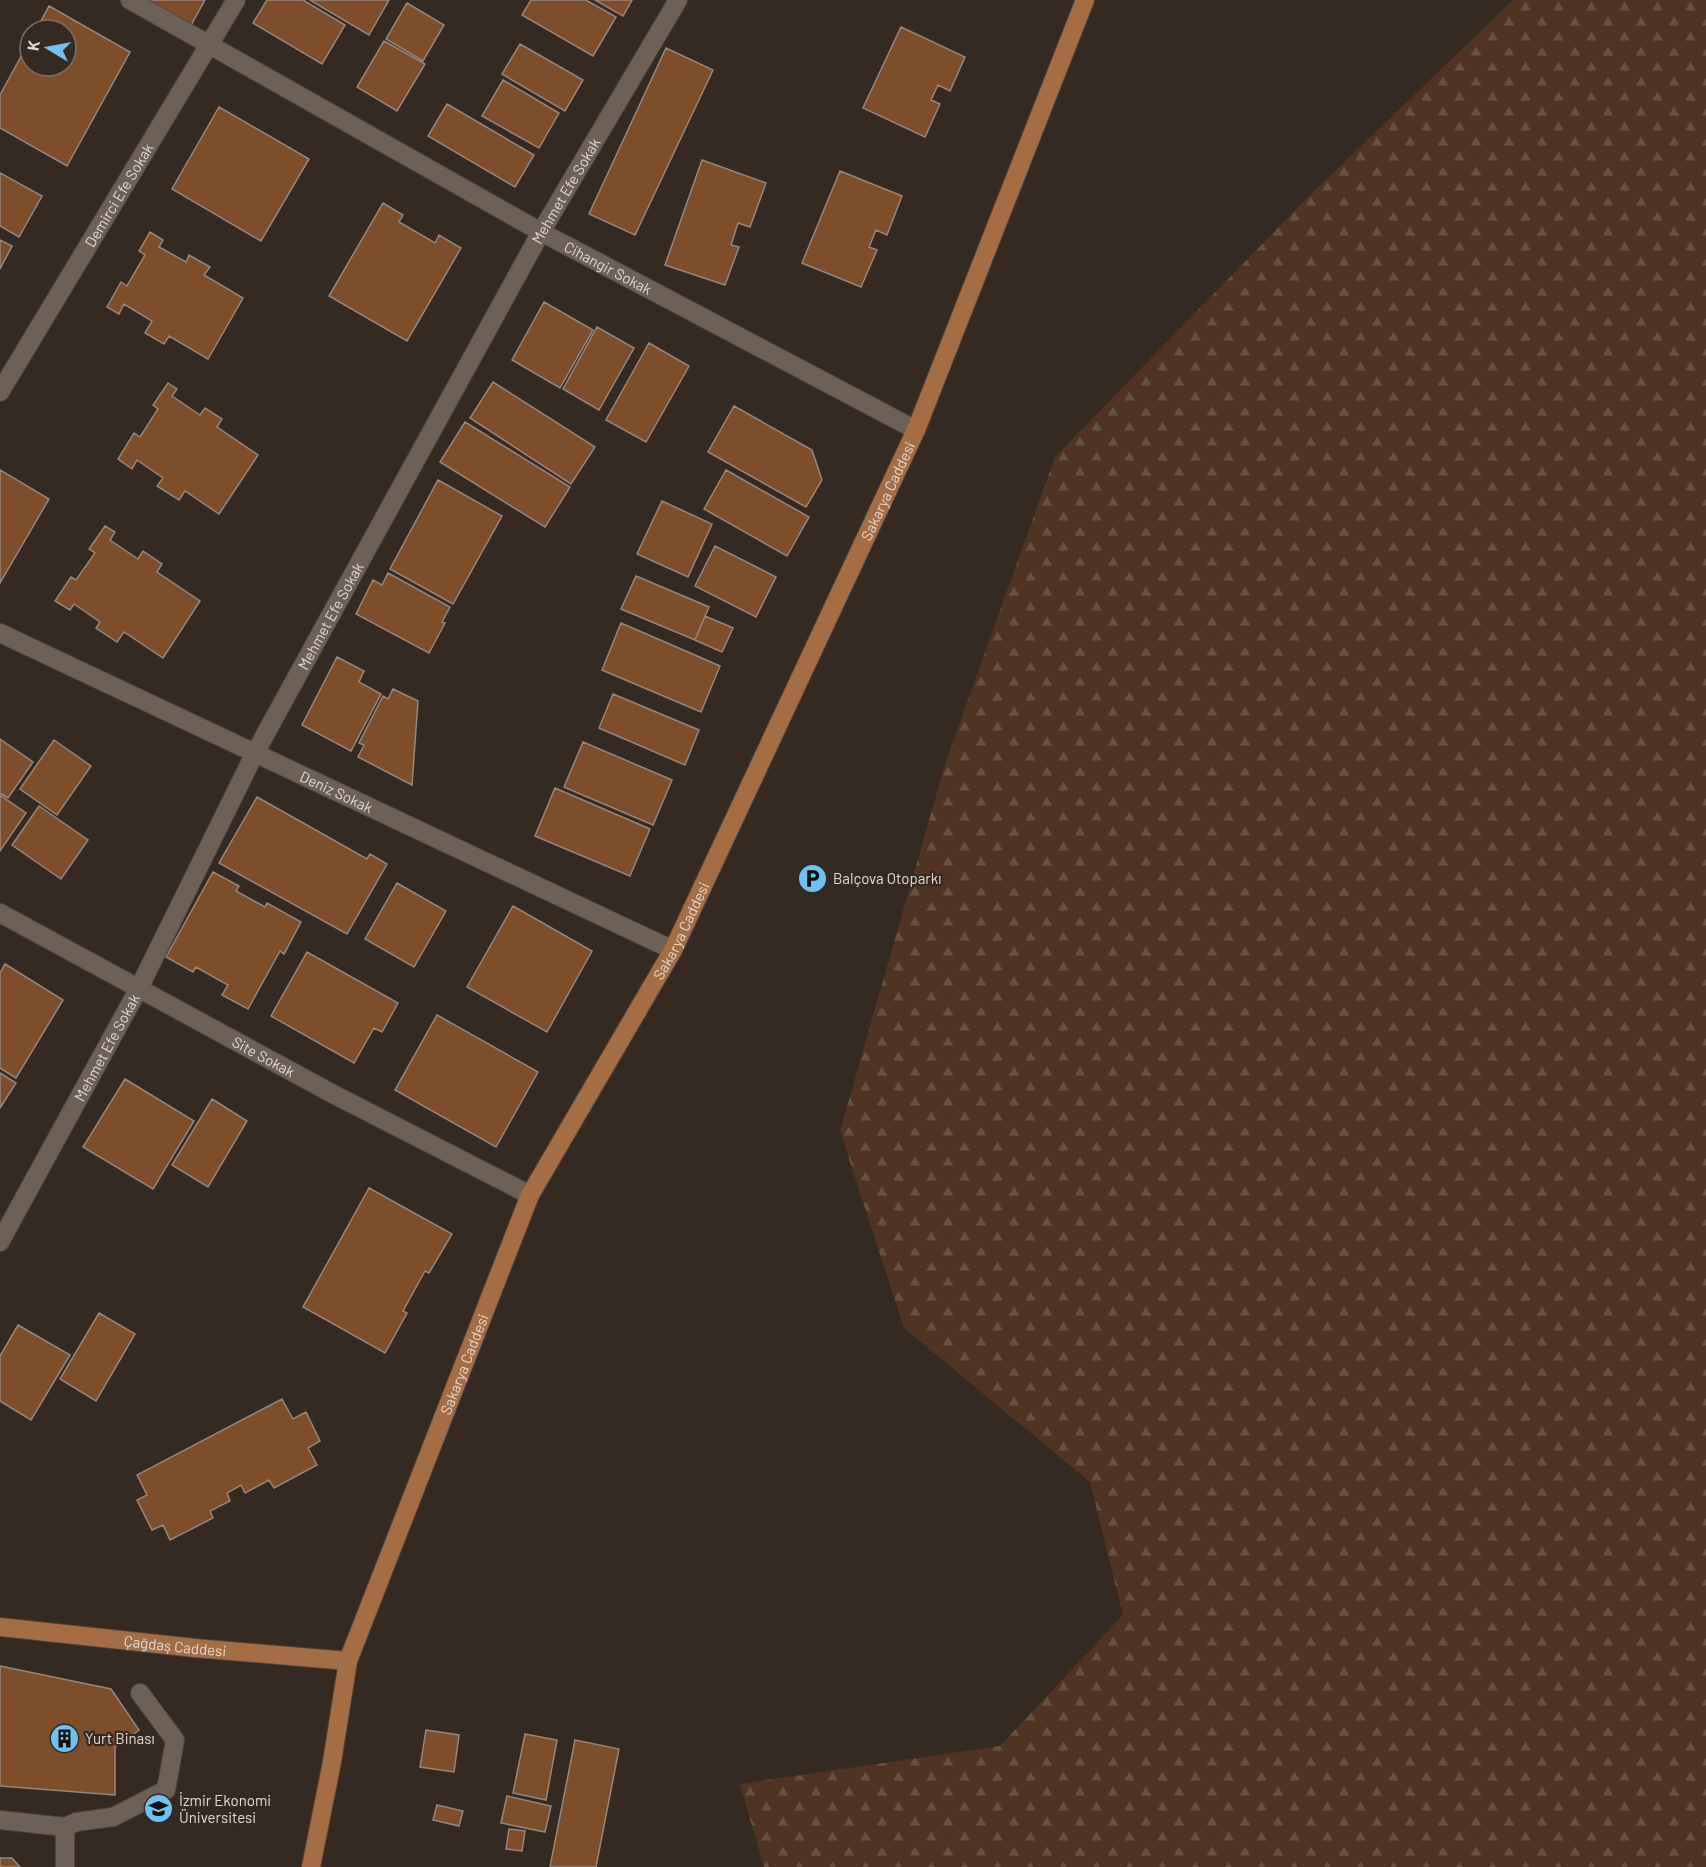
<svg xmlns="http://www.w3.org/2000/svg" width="1706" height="1867" viewBox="0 0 1706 1867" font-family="Barlow,sans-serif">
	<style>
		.forest { fill: url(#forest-firs) }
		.building { fill: #7e4d29; stroke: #95877e; stroke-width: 1.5 }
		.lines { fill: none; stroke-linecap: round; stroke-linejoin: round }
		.minor-casing { stroke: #50453f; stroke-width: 20 }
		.major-casing { stroke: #50453f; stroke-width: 20 }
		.minor { stroke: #6d6057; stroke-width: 18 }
		.major { stroke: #a46d43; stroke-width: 18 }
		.labels { text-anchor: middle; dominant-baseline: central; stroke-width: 4.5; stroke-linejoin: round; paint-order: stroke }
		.street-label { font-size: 15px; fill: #e0d8d3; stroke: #352a22 }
		.poi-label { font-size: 15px; fill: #e0d8d3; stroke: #352a22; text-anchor: start }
	</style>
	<defs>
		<pattern id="forest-firs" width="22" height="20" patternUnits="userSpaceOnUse" patternTransform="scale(1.5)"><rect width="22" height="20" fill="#503421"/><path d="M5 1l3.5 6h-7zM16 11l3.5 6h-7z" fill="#695140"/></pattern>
	</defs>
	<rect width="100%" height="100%" fill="#352a22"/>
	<path class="forest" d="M1513 0H1706V1867H764L740 1784 1000 1746 1123 1615 1090 1482 904 1328 840 1131 946 761 1055 457 1307 198Z"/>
	<path class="building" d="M144 0H205L190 27Z
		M267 0H303L345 25 322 64 253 23Z
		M310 0H389L369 35Z
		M531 0H586L616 17 593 56 522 15Z
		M595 0H632L623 16Z
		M407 3 444 25 423 61 386 39Z
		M49 6 130 52 67 166 0 128V95L30 40V66H66V30H36Z
		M901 27 965 57 950 91 938 85 931 100 940 104 925 137 863 108Z
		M384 41 425 64 397 111 357 87Z
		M520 44 583 80 565 111 502 74Z
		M666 48 713 70 635 235 589 214Z
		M503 80 559 113 539 148 482 116Z
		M447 104 534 155 515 187 428 136Z
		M219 107 309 159 261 241 172 189Z
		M702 160 766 183 750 227 738 223 731 245 739 247 725 285 665 265Z
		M840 171 902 196 887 235 876 230 869 247 877 250 861 287 802 263Z
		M0 173 42 196 19 237 0 226Z
		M383 203 403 215 399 222 435 243 439 235 461 248 407 341 329 296Z
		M150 232 163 240 159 247 186 262 189 255 210 267 204 275 243 298 208 359 169 336 164 344 145 333 152 321 124 304 119 314 107 307 121 282 127 286 145 255 139 251Z
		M0 240 12 246 0 269Z
		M544 302 593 330 560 388 512 360Z
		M597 327 634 348 599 410 563 389Z
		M649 343 689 366 646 442 606 420Z
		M493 382 595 447 571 484 470 418Z
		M168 383 177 389 172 396 200 415 205 408 222 419 217 427 258 455 219 514 185 491 179 500 157 486 163 478 137 460 132 469 118 459 134 433 140 437 158 409 153 405Z
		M734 406 812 450 822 480 806 507 708 452Z
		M465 422 570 487 545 527 440 462Z
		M0 470 49 499 0 583Z
		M726 470 809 517 787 556 704 509Z
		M438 480 502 516 453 604 390 569Z
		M662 501 712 524 688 577 637 554Z
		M105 526 115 532 110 540 138 559 143 551 162 564 157 572 200 601 163 658 124 632 117 642 96 628 100 622 74 604 70 610 55 601 71 577 76 580 95 553 89 549Z
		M715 546 776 577 756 617 695 586Z
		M388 573 450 607 442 622 445 623 429 653 356 614 373 580 382 585Z
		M636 576 709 607 695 640 621 609Z
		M705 616 733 628 722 652 695 640Z
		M621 623 720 666 701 712 602 670Z
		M337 657 364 671 359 682 381 694 351 751 302 725Z
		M393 689 418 701 412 785 358 757 364 745 359 743 383 696 388 699Z
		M613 694 699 730 685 765 599 728Z
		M0 739 33 762 8 798 0 793Z
		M54 740 91 766 57 815 20 789Z
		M583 742 672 780 653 825 564 787Z
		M555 788 650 829 630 876 535 836Z
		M0 795 26 813 0 851Z
		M257 797 367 859 370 854 387 864 347 934 219 863Z
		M39 806 88 840 61 879 12 845Z
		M213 872 239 886 236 891 265 907 267 903 301 922 284 954 280 951 248 1009 222 995 228 985 196 967 193 972 166 957Z
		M397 883 446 911 414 967 365 939Z
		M513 906 592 951 547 1032 467 987Z
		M307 952 398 1003 382 1032 374 1028 354 1063 271 1016Z
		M5 964 63 1000 16 1078 0 1068V973Z
		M437 1015 538 1072 496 1147 395 1090Z
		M0 1073 16 1083 0 1108Z
		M125 1079 194 1121 153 1189 83 1147Z
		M212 1099 247 1121 208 1187 172 1165Z
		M369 1188 452 1234 429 1273 425 1271 403 1311 407 1313 385 1353 303 1307Z
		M99 1313 135 1334 96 1401 60 1379Z
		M18 1325 70 1355 31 1420 0 1401V1356Z
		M282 1399 293 1419 306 1412 320 1441 308 1448 317 1465 274 1488 269 1480 245 1493 241 1485 227 1493 230 1501 210 1511 213 1518 170 1540 163 1525 152 1530 137 1500 147 1495 137 1475Z
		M0 1666 111 1689 139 1730 115 1747V1795L0 1786Z
		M426 1730 459 1735 454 1772 420 1767Z
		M525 1734 557 1740 546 1800 513 1793Z
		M575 1740 619 1749 596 1867H550Z
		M507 1796 551 1806 545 1832 501 1823Z
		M437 1805 463 1811 459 1826 433 1820Z
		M509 1829 525 1831 522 1851 506 1849Z
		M0 1858H12L20 1867H0Z"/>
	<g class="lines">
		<defs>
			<g id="minor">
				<path id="s1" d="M130 0 541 232 916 430"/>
				<path id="s2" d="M0 392 236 0"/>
				<path id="s3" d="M0 633 673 950"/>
				<path id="s4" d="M0 913 333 1094 530 1195"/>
				<path id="s5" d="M0 1242 139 988 255 753 541 232 678 0"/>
				<path d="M0 1820 65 1827 76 1822 113 1817 166 1790 175 1740 140 1693"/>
				<path d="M65 1867V1827"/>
			</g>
			<g id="major">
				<path id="s6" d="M0 1627 195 1648 348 1661"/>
				<path id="s7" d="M311 1867 332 1762 348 1661 530 1195 673 950 916 430 1085 0"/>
			</g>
		</defs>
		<use href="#minor" class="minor-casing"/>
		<use href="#major" class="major-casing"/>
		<use href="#minor" class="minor"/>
		<use href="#major" class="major"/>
	</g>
	<defs>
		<symbol id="parking-disc" viewBox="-11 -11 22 22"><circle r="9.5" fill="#6dc2f3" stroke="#352a22"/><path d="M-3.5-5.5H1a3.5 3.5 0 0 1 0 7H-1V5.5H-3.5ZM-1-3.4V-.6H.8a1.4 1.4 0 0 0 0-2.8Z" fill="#111"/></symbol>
		<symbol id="building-disc" viewBox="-11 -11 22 22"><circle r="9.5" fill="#6dc2f3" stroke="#352a22"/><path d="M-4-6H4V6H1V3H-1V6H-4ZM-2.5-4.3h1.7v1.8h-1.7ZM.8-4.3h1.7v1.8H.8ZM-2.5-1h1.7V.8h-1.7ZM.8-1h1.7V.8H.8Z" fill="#111"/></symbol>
		<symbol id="university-disc" viewBox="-11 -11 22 22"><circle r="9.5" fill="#6dc2f3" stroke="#352a22"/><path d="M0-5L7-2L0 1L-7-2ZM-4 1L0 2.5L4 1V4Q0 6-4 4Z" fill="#111"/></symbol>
	</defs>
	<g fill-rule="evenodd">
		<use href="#parking-disc" x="796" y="862" width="33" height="33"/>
		<use href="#building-disc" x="48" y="1722" width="33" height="33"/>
		<use href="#university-disc" x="142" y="1792" width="33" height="33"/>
	</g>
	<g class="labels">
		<g class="street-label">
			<text stroke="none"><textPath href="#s5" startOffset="1194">Mehmet Efe Sokak</textPath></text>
			<text stroke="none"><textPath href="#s2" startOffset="230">Demirci Efe Sokak</textPath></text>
			<text stroke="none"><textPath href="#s1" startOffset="548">Cihangir Sokak</textPath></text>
			<text stroke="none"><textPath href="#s7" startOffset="1500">Sakarya Caddesi</textPath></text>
			<text stroke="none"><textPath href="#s5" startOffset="708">Mehmet Efe Sokak</textPath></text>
			<text stroke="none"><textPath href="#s3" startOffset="372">Deniz Sokak</textPath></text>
			<text stroke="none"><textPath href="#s7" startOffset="1014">Sakarya Caddesi</textPath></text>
			<text stroke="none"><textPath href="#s5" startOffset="222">Mehmet Efe Sokak</textPath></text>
			<text stroke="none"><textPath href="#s4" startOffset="300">Site Sokak</textPath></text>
			<text stroke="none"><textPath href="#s7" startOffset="528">Sakarya Caddesi</textPath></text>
			<text stroke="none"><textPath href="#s6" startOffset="176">Çağdaş Caddesi</textPath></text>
		</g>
		<g class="poi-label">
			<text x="833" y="878">Balçova Otoparkı</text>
			<text x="85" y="1738">Yurt Binası</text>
			<text x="179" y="1800">İzmir Ekonomi<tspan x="179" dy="17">Üniversitesi</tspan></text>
		</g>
	</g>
	<g transform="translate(48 48) rotate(280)"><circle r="28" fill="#352a22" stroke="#797069" stroke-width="1.5"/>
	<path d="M0-4.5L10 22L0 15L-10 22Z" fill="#6dc2f3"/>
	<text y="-9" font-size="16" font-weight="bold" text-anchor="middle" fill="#e0d8d3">K</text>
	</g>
</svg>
